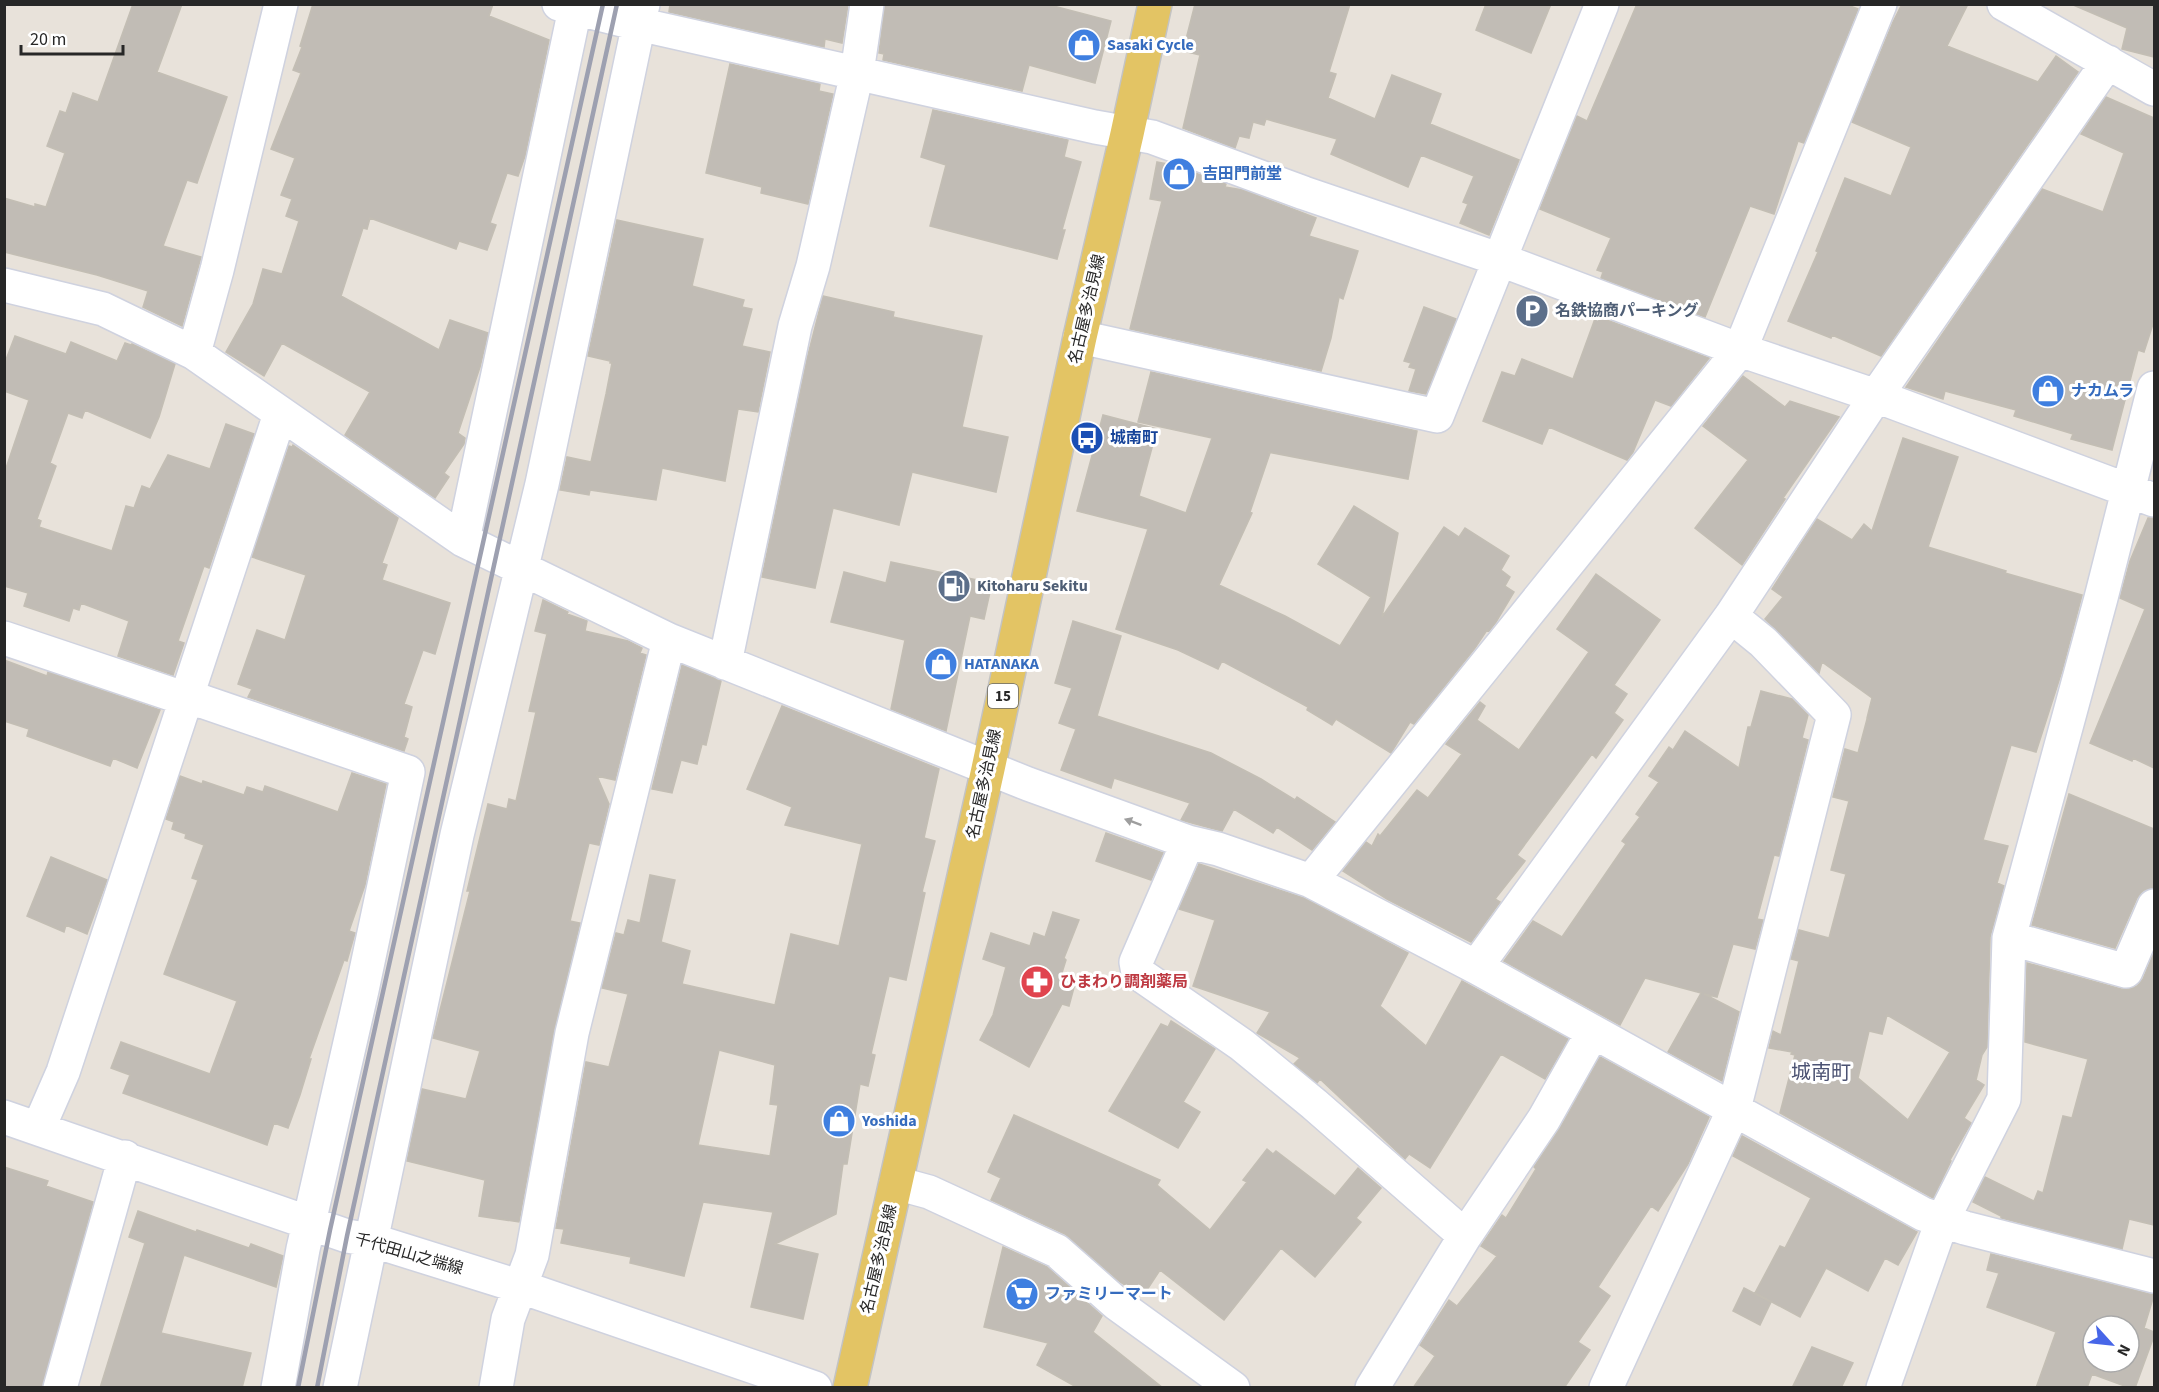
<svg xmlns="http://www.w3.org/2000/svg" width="2159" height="1392" viewBox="0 0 2159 1392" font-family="'Source Sans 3','Noto Sans JP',sans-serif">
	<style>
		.building { fill: #c1bcb5; stroke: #c3beb4; stroke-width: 1.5; fill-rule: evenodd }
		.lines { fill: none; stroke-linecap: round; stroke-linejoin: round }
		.minor-casing { stroke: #cfd2df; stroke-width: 36 }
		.major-casing { stroke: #c3c3c3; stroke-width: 36 }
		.minor { stroke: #fff; stroke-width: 33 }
		.major { stroke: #e3c464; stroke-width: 33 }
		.rail { stroke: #9da0b0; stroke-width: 4.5 }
		.oneway { fill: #9e9e9e }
		.labels { text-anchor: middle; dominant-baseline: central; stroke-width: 6; stroke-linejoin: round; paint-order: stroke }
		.shield { fill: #fff; stroke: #686868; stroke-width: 1.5 }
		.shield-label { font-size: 15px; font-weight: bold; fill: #272727 }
		.shop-label { font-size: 16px; font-weight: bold; fill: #366cbe; stroke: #fff; text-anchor: start }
		.street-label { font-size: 16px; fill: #272727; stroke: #fff }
		.service-label { font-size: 16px; font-weight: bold; fill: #4e5e75; stroke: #fff; text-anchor: start }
		.transit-label { font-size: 16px; font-weight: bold; fill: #164399; stroke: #fff; text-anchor: start }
		.health-label { font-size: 16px; font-weight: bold; fill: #be3a42; stroke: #fff; text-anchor: start }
		.quarter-label { font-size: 20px; fill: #4c5373; stroke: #fff }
	</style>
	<rect width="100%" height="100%" fill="#e8e2da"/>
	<path class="building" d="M133 4H182L157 72 227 97 197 183 187 180 163 246 201 257 182 326 143 307 148 291 97 275 4 252V198L35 207V204L46 207 65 153 47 146 60 111 66 113 73 93 98 102Z
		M313 4H493L489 16 549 40 525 156 518 176 507 173 490 223 496 225 487 250 459 241 456 249 370 218 367 229 363 228 341 296 439 350 450 320 488 333 480 367 458 433 465 438 464 444 444 473 449 477 435 498 345 435 370 392 282 343 264 376 226 352 253 304 263 269 282 274 299 221 286 216 292 199 281 195 295 158 271 149 301 73 293 70 302 47 300 46Z
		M670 4H848L842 43 825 39 824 47 669 12Z
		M885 4H1046L1111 21 1095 83 1029 65 1022 91 883 60 884 54 879 53Z
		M1195 4H1350L1329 72 1336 74 1328 98 1375 119 1392 75 1441 94 1430 124 1519 160 1489 235 1460 223 1468 204 1463 202 1474 176 1421 155 1408 187 1331 154 1337 139 1266 119 1264 125 1253 122 1249 138 1239 136 1235 148 1183 128 1200 55 1183 51Z
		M1486 4H1551L1531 53 1476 30Z
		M1637 4H1845L1858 9 1804 143 1798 141 1774 214 1750 206 1705 317 1601 278 1603 272 1597 270 1611 238 1540 209 1577 116 1587 121Z
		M1902 4H1968L1947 46 2038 82 2056 56 2078 72 1881 356 1832 335 1831 338 1788 321 1818 252 1816 251 1845 178 1891 196 1911 147 1852 122 1893 22Z
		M2071 4H2154V57L2122 49 2127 28Z
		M730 64 820 84 819 91 833 94 808 204 761 193 762 187 706 173Z
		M2106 97 2154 118V321L2144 352 2138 350 2112 450 2071 439 2073 434 2014 416 2016 410 1945 391 1943 399 1906 387 2042 189 2103 212 2124 153 2081 134Z
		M933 110 1068 140 1064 157 1081 162 1062 230H1065L1057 259 930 226 946 165 921 157Z
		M1157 162 1173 165 1226 184 1225 187 1243 190 1316 218 1309 236 1358 251 1343 299 1339 297 1331 338 1321 371 1130 329 1162 201 1150 199Z
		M617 220 703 239 692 286 744 300 742 307 752 309 742 346 770 352 758 412 738 409 725 481 662 468 656 500 590 490 589 495 560 490 567 457 591 462 606 394 612 363H610V361L588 356Z
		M823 296 894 312 893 317 982 336 962 427 1008 437 996 492 912 472 899 525 833 508 815 588 762 577 807 359Z
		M1424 307 1456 319 1426 394 1409 391 1416 369 1409 367 1411 363 1404 361Z
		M1596 316 1709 358 1671 406 1655 400 1633 452 1627 460 1549 427 1542 444 1483 421 1502 372 1515 376 1522 359 1573 379Z
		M15 336 66 354 71 342 117 361 125 343 131 345 132 344 175 364 159 417 150 438 85 410 82 418 68 413 50 463 56 466 37 519 41 521 39 527 112 551 126 506 134 508 142 486 150 489 168 455 210 469 226 424 254 434 209 568 204 566 178 641 184 643 173 675 118 656 129 621 81 603 79 610 73 608 69 621 24 606 28 593 4 586V474L29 400 4 391V365Z
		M1151 372 1417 431 1408 479 1268 452 1270 453 1250 512 1252 513 1219 585 1285 616 1340 646 1371 597 1318 564 1354 506 1398 533 1382 617 1444 527 1459 537 1465 528 1509 556 1501 570 1510 577 1505 586 1514 592 1496 622 1489 631 1487 630 1475 648 1414 724 1410 722 1391 753 1336 719 1332 725 1307 710 1308 707 1222 661 1218 669 1178 650 1116 629 1148 529 1077 511 1103 415 1157 429 1139 496 1186 513 1212 438 1138 422Z
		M1743 376 1785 407 1790 401 1839 417 1783 498 1785 499 1742 565 1695 528 1748 460 1703 426Z
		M1903 438 1958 457 1928 547 2006 571 2005 573 2082 595 2062 671 2036 752 2011 745 1983 840 2008 846 1997 883 2004 886 1990 937 1987 1047 1982 1055 1976 1080 1984 1085 1964 1118 1971 1123 1950 1160 1951 1161 1933 1198 1780 1113 1795 1055 1791 1054 1792 1052 1769 1048 1773 1031 1781 1035 1799 961 1791 959 1799 930 1829 938 1846 874 1831 870 1849 801 1833 797 1845 749 1858 753 1867 719 1869 720 1867 718 1872 698 1822 662 1819 673 1765 619 1783 597 1772 589 1817 519 1852 540 1864 524 1872 531ZM1887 1015 1950 1052 1908 1120 1858 1078 1869 1031 1882 1034Z
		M293 445 398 518 382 563 387 565 382 580 450 603 435 654 423 650 404 704 412 707 404 737 408 739 404 751 248 697 252 689 238 684 257 630 285 640 306 575 252 557 289 446 292 447Z
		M2148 518H2154V768L2133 758 2132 761 2090 743 2145 609 2120 598 2130 561Z
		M891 562 992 583 984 619 970 616 946 731 891 709 905 640 831 622 844 572 886 583Z
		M1596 574 1660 620 1614 685 1627 694 1614 713 1623 720 1596 758 1592 754 1517 855 1525 861 1495 899 1500 902 1471 942 1387 899 1343 871 1366 842 1372 846 1378 834 1380 836 1417 790 1428 798 1462 754 1446 744 1480 702 1485 706 1477 720 1519 750 1589 652 1557 629Z
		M543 600 568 612 567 614 587 621 585 631 628 641 642 648 640 653 646 655 615 780 597 776 609 804 599 845 589 843 570 921 580 923 554 1030 519 1222 479 1216 485 1180 407 1161 422 1089 466 1099 480 1051 433 1038 470 891H467L488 804 507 809 509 799 516 801 536 712 529 711 547 634 535 631Z
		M1073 621 1121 636 1097 716 1211 753 1261 779 1295 800 1297 797 1335 822 1312 850 1277 827 1273 833 1234 809 1222 831 1181 820 1190 803 1114 778 1111 788 1061 770 1076 729 1059 723 1072 688 1055 683Z
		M4 660 47 676 48 672 160 710 137 768 113 758 110 766 27 736 29 729 4 721Z
		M682 665 721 681 706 745 702 744 697 764 681 760 672 793 652 789Z
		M1761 691 1792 699 1808 715 1802 738 1808 740 1779 856 1774 855 1757 919 1763 920 1755 949 1733 944 1717 997 1704 994 1739 1012 1722 1081 1668 1052 1701 993 1645 978 1620 1025 1504 961 1533 921 1562 937 1626 844 1622 841 1640 817 1636 814 1659 782 1649 776 1669 747 1673 750 1685 731 1739 768 1748 727H1751Z
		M782 706 939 769 924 838 935 841 922 892 925 893 906 980 889 976 871 1054 875 1055 868 1086 860 1084 847 1164H843L836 1214 775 1244 818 1254 803 1319 751 1307 773 1212 703 1202 684 1276 630 1263 631 1257 561 1243 564 1229 556 1228 586 1062 609 1067 628 994 602 988 616 933 624 935 628 920 640 923 650 875 675 880 661 942 690 951 682 984 775 1005 791 934 839 946 862 844 785 825 792 807 747 789ZM719 1050 775 1065 770 1104 778 1105 770 1156 698 1145Z
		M352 773 386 784 365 885 349 931 355 933 347 961 344 960 309 1059H311L300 1095 288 1128 274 1123 267 1145 123 1093 130 1075 111 1068 121 1042 210 1074 237 1001 164 974 198 880 192 878 204 845 185 838 186 834 172 829 174 822 166 819 180 776 202 784 203 781 244 795 247 787 263 792 265 786 338 812Z
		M2069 794 2154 829V888L2143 891 2137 898 2115 948 2032 925Z
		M1106 833 1163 853 1151 880 1096 861Z
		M51 857 107 880 87 934 66 925 64 932 27 916Z
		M1199 864 1304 898 1408 953 1380 1006 1426 1046 1462 981 1568 1039 1545 1079 1501 1054 1430 1168 1409 1154 1405 1159 1320 1079 1317 1083 1294 1064 1300 1058 1257 1033 1270 1012 1193 986 1215 920 1179 909Z
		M1053 912 1079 920 1064 958 1066 960 1061 976 1076 980 1069 1006 1062 1004 1029 1067 980 1040 993 1015 1006 967 983 959 991 933 1030 946 1034 933 1045 937Z
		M2154 952V1225L2129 1219 2122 1249 2001 1218V1216L1973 1202 1985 1177 2034 1201 2038 1191 2043 1193 2063 1116 2072 1118 2088 1059 2025 1042 2027 963 2121 989H2129L2137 986 2143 979Z
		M1171 1021 1215 1049 1183 1102 1200 1112 1178 1148 1109 1111 1161 1024 1168 1027Z
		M1600 1057 1709 1117 1688 1164 1658 1211 1651 1206 1598 1287 1610 1296 1578 1342 1590 1350 1564 1388H1413L1435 1356 1420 1345 1449 1300 1457 1306 1497 1256 1481 1246 1502 1215 1506 1218 1536 1169 1534 1167 1560 1128Z
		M1014 1115 1160 1180 1157 1185 1210 1230 1247 1182 1243 1180 1267 1149 1273 1154 1276 1151 1335 1196 1358 1168 1381 1188 1356 1218 1361 1222 1315 1277 1281 1248 1224 1320 1160 1270 1143 1296 1120 1282 1065 1234 991 1200 1001 1178 988 1172Z
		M1742 1136 1917 1232 1898 1265 1885 1258 1868 1291 1826 1268 1800 1317 1755 1293 1780 1246 1785 1248 1811 1198 1733 1156Z
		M4 1167 48 1181 46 1186 93 1202 42 1388H4Z
		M138 1211 196 1232 197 1230 249 1248 251 1244 283 1256 276 1287 184 1255 161 1333 251 1353 242 1388H100L145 1243 129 1237Z
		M1003 1247 1047 1267 1102 1316 1093 1332 1163 1388H1078L1037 1365 1048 1343 984 1327Z
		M1991 1254 2154 1295 2144 1328 2154 1332V1336L2135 1388H2130L2092 1374 2087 1388H2036L2056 1332 1987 1307 1999 1273 1987 1270ZM2093 1326H2129V1362H2093Z
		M1744 1288 1771 1302 1760 1325 1733 1311Z
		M1812 1347 1853 1363 1841 1388H1792Z"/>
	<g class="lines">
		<defs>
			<path id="minor" d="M559 4 638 24 1095 127 1152 137 1304 193 1501 260 1740 350 1876 396 2154 500
				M2004 4 2154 89
				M4 285 103 309 194 353 463 540 669 640 1028 784 1188 842 1218 849 1311 881 1476 967 1923 1214 1965 1228 2154 1276
				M1080 337 1437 416 1602 4
				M194 353 217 270 281 4
				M463 540 576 4
				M4 638 186 699 204 702 408 772 362 990 303 1249 278 1388
				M725 663 795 326 813 266 857 73 867 4
				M1188 842 1136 962 1138 973 1242 1045 1314 1104 1465 1236
				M1311 881 1740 350 1880 4
				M2009 938 2126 971 2154 906
				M1476 967 1731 616 1876 396 2108 62
				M4 1117 347 1236 371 1240 521 1287 815 1388
				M39 1127 63 1072 280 414
				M896 1183 929 1192 1057 1251 1117 1304 1233 1388
				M60 1388 125 1157
				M340 1388 457 835 542 484 643 4
				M496 1388 508 1319 532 1255 572 1033 669 640
				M1372 1388 1465 1236 1544 1119 1593 1032
				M1606 1388 1734 1109 1834 715 1763 642 1731 616
				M1883 1388 1942 1221 2004 1099 2009 938 2101 598 2154 388"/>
			<path id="major" d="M850 1388 988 769 1080 337 1127 134 1155 4"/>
		</defs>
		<use href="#minor" class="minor-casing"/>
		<use href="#major" class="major-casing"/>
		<use href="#minor" class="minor"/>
		<use href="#major" class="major"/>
		<path class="rail" d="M298 1388 330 1230 603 4
			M317 1388 347 1236 617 4"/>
	</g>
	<defs><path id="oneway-solid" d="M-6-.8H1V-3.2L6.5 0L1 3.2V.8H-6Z" transform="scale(1.5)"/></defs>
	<use class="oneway" href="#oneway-solid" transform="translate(1133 822) rotate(-160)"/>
	<defs>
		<symbol id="shop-disc" viewBox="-11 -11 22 22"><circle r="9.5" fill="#3f7fe0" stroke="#fff"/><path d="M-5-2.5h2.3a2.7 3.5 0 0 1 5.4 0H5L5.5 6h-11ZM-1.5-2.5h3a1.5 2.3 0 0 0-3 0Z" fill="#fff"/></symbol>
		<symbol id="parking-disc" viewBox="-11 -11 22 22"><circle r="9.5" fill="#5c6f8a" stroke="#fff"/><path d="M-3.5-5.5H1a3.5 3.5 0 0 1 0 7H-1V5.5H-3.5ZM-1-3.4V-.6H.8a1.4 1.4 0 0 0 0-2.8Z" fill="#fff"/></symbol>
		<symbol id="bus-disc" viewBox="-11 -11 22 22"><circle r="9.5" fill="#1a4fb4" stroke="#fff"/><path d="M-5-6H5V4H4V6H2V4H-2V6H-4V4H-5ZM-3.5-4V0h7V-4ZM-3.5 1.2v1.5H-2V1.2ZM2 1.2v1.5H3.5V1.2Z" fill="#fff"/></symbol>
		<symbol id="fuel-disc" viewBox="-11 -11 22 22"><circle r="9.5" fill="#5c6f8a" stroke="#fff"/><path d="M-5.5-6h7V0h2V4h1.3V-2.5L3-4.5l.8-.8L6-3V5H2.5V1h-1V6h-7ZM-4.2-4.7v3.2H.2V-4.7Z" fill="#fff"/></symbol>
		<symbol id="pharmacy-disc" viewBox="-11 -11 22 22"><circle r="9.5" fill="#e0444e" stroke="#fff"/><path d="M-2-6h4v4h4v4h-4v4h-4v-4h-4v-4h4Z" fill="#fff"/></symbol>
		<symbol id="supermarket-disc" viewBox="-11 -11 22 22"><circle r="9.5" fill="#3f7fe0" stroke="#fff"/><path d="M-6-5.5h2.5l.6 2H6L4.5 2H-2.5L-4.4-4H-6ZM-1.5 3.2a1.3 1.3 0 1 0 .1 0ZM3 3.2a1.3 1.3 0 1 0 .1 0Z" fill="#fff"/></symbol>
	</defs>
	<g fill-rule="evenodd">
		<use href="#shop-disc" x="1065" y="26" width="38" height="38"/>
		<use href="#shop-disc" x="1160" y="155" width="38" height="38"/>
		<use href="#parking-disc" x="1513" y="292" width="38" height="38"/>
		<use href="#shop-disc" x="2029" y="372" width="38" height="38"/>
		<use href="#bus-disc" x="1068" y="419" width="38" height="38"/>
		<use href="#fuel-disc" x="935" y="567" width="38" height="38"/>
		<use href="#shop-disc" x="922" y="645" width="38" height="38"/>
		<use href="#pharmacy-disc" x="1018" y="963" width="38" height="38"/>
		<use href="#shop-disc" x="820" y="1102" width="38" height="38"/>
		<use href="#supermarket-disc" x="1003" y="1275" width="38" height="38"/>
	</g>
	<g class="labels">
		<rect class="shield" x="988" y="684" width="30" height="24" rx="4.5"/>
		<g class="shield-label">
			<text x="1003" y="696">15</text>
		</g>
		<g class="shop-label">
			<text x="1107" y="45">Sasaki Cycle</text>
			<text x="1202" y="174">吉田門前堂</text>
			<text x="2071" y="391">ナカムラ</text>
			<text x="964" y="664">HATANAKA</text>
			<text x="862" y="1121">Yoshida</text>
			<text x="1045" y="1294">ファミリーマート</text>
		</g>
		<g class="street-label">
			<text transform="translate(1087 309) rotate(-77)">名古屋多治見線</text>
			<text transform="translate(984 784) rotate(-78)">名古屋多治見線</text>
			<text transform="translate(409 1254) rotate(16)">千代田山之端線</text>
			<text transform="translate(879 1259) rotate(-77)">名古屋多治見線</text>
		</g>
		<g class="service-label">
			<text x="1555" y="311">名鉄協商パーキング</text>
			<text x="977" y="586">Kitoharu Sekitu</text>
		</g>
		<g class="transit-label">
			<text x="1110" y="438">城南町</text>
		</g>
		<g class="health-label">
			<text x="1060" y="982">ひまわり調剤薬局</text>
		</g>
		<g class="quarter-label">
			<text x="1821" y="1073">城南町</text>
		</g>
	</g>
	<rect width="2159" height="1392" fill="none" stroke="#272727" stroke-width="12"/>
	<g transform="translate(2111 1344) rotate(117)"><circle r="28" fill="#ffffff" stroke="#a9a9a9" stroke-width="1.5"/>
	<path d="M0-4.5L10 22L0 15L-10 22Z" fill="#4766e8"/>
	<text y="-9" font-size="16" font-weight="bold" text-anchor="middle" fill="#272727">N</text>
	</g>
	<path d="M21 45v9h102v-9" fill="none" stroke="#272727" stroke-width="3"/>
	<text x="30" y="45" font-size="18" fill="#272727" stroke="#ffffff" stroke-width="4.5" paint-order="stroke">20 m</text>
</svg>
